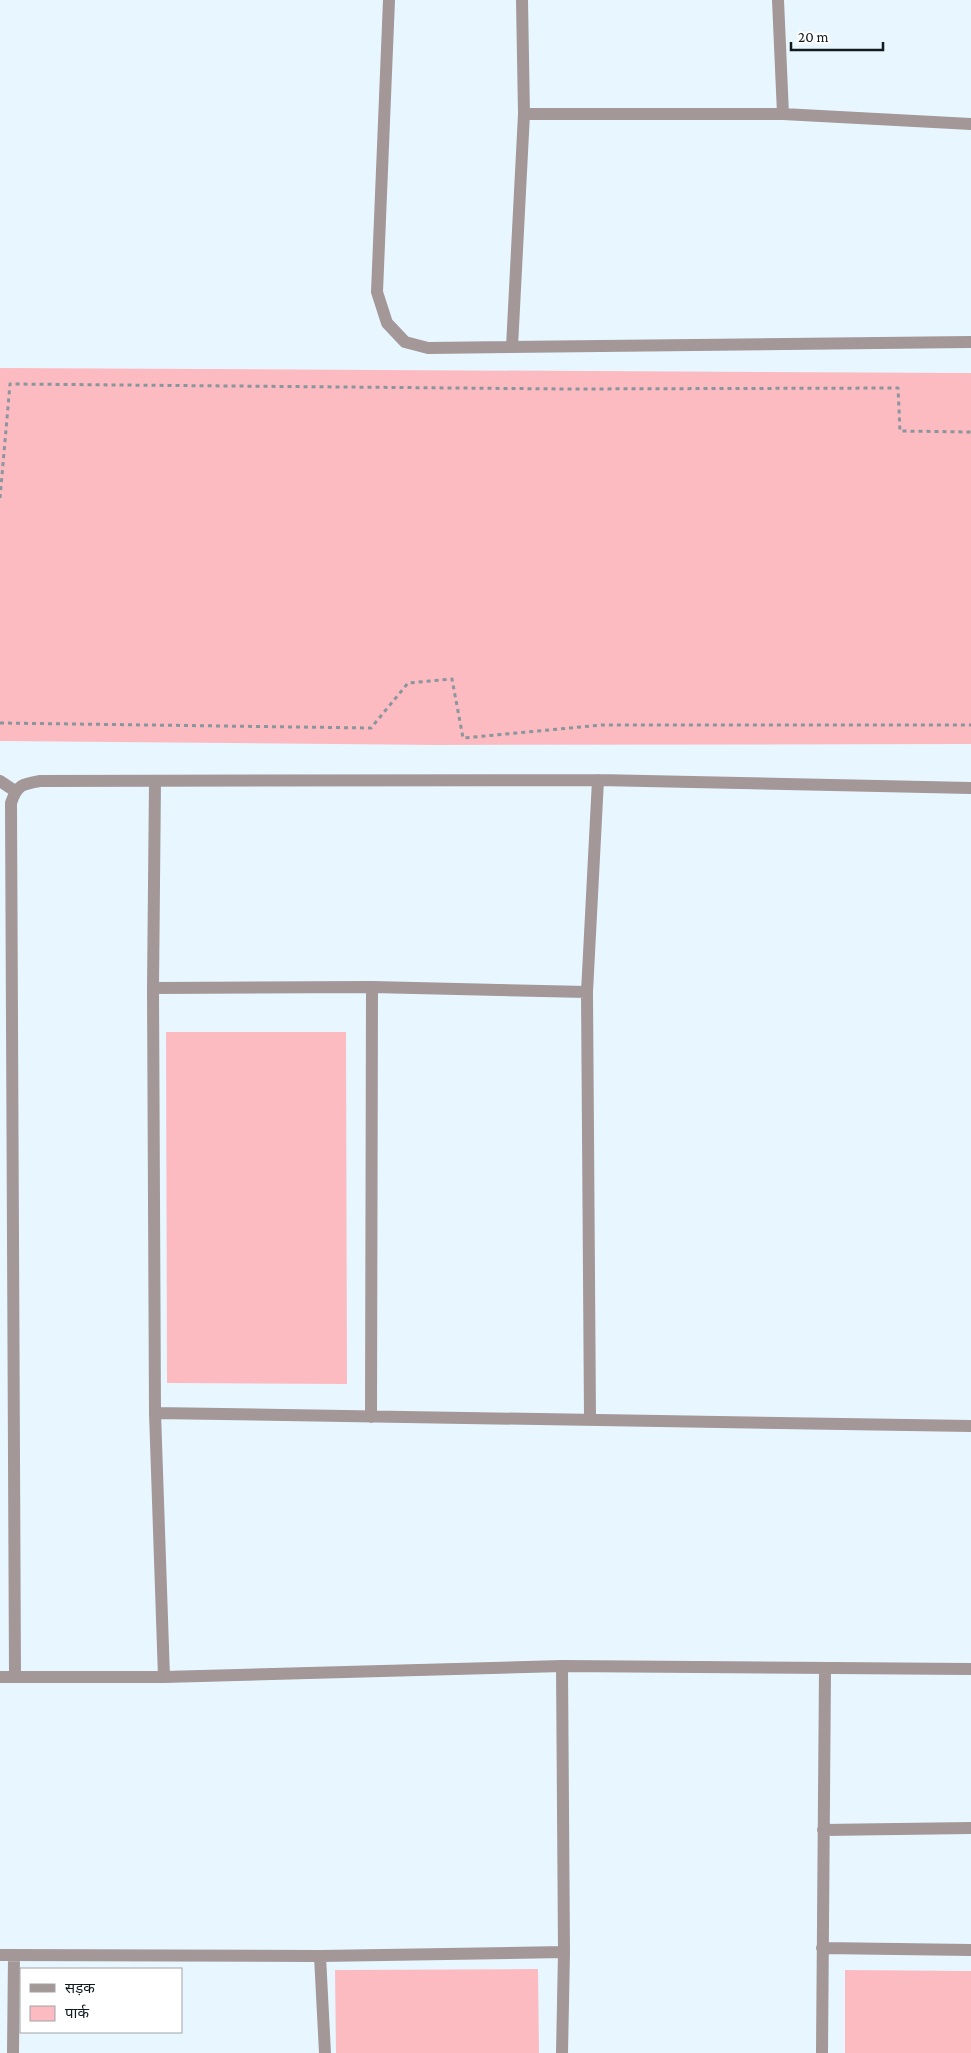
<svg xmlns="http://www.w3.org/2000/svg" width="971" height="2053" viewBox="0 0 971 2053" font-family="'Crimson Pro','Noto Sans Devanagari',serif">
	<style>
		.green { fill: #fcbbc1 }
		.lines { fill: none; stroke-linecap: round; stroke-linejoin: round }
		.path { stroke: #8a969d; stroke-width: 3; stroke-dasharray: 4 4; stroke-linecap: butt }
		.street { stroke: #a39798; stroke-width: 12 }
	</style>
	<rect width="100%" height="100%" fill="#e8f7ff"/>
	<path class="green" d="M0 368 971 373V744L438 745 0 741Z
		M166 1032H346L347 1384 167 1383Z
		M538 1969 539 2053H336L335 1970Z
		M845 1970 971 1971V2053H845Z"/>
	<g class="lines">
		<path class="path" d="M0 498 10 384 567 389 898 388 900 431 971 432
			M0 723 371 728 408 683 452 679 463 738 601 725H971"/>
		<path class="street" d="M389 0 377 292 387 323 405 342 428 348 971 342
			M522 0 524 114H783L971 124
			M778 0 783 114
			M512 347 524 114
			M0 781 15 791
			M155 781 153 988 155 1413 164 1677
			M153 988 372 987 587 992
			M155 1413 971 1426
			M371 1417 372 987
			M590 1418 587 992 598 780
			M0 1677H164L562 1666 971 1669
			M15 1677 11 803C17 785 22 784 40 781L598 780 971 788
			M823 1830 971 1828
			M822 1948 971 1950
			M0 1955 320 1956 564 1952
			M320 1956 325 2053
			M13 2053 14 1955
			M562 2053 564 1952 562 1666
			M822 2053 825 1669"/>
	</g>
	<rect x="20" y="1968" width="162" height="65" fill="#ffffff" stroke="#a0a3a5"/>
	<rect x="30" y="1984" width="25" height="8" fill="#a39798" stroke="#a0a3a5"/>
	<text x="65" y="1993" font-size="15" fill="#11191e">सड़क</text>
	<rect x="30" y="2006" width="25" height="15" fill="#fcbbc1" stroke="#a0a3a5"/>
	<text x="65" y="2018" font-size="15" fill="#11191e">पार्क</text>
	<path d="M791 42v8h92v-8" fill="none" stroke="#11191e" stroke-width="2.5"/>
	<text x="798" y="42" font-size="15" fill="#11191e" stroke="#ffffff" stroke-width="4" paint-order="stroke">20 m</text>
</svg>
